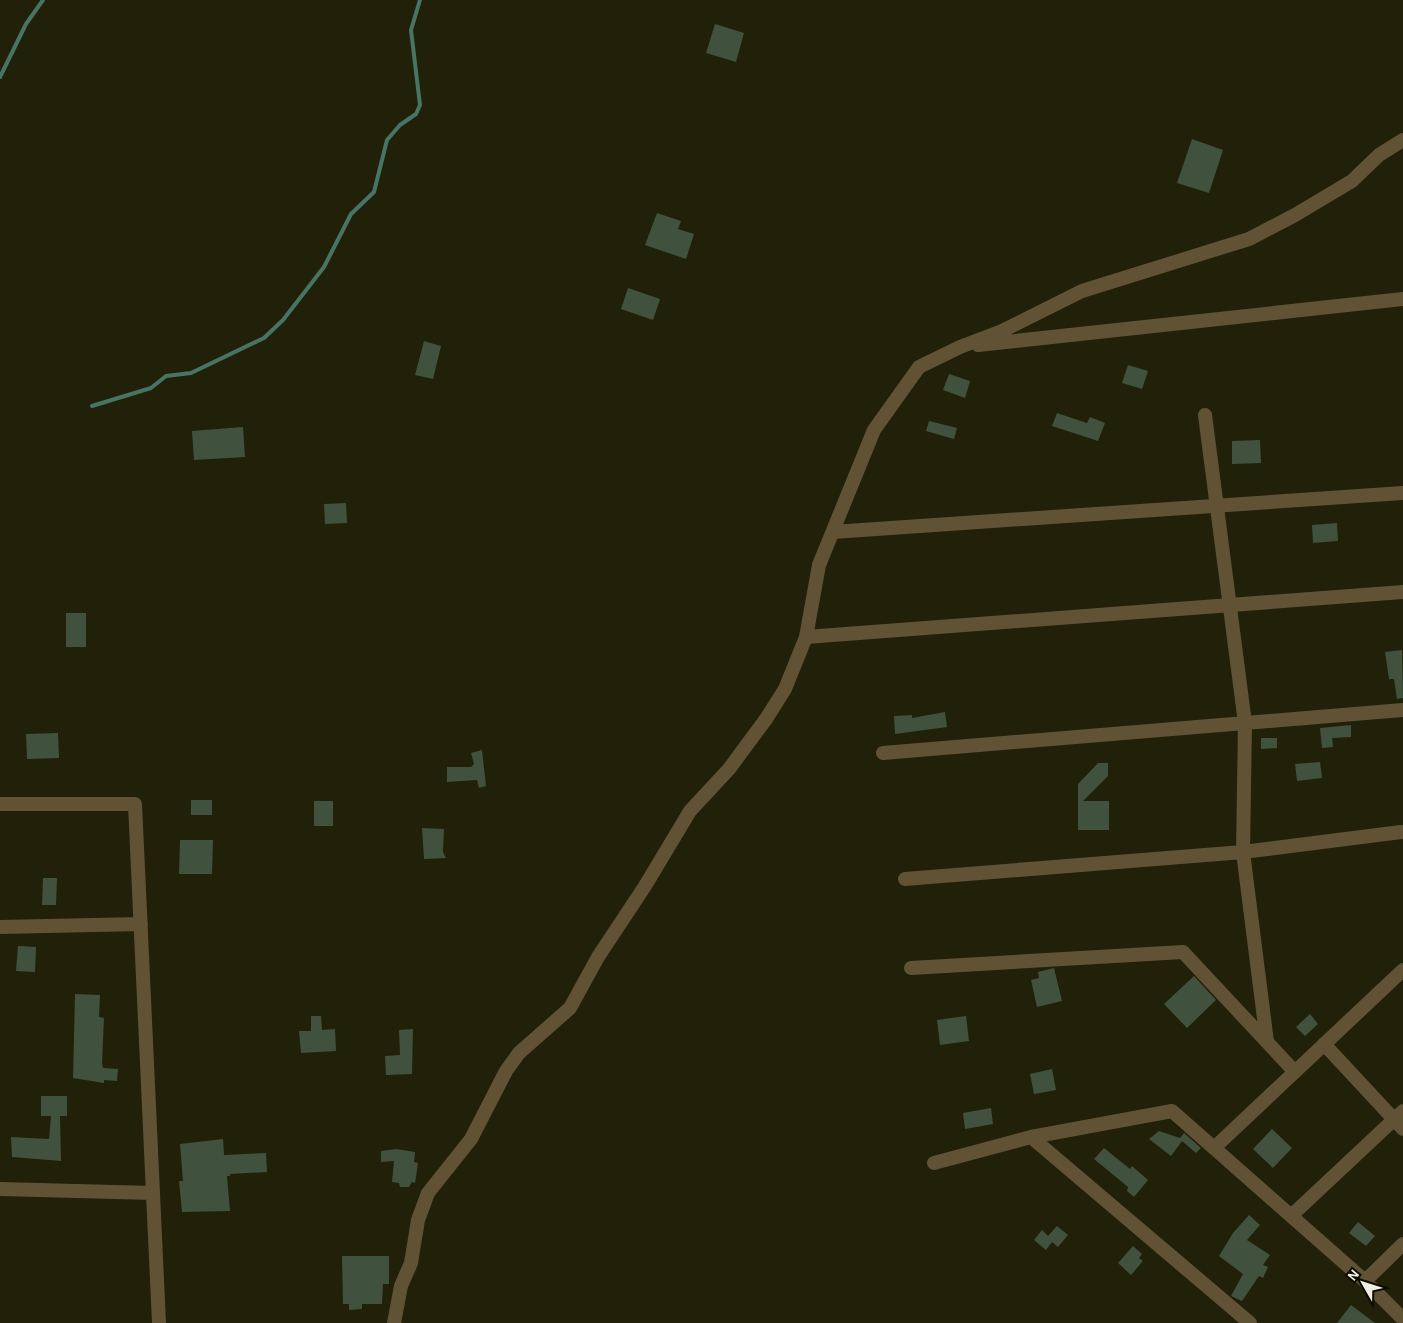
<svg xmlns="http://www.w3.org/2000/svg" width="1403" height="1323" viewBox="0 0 1403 1323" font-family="'Alegreya Sans',sans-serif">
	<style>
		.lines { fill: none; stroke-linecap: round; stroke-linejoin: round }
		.stream { stroke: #487466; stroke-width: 4 }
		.building { fill: #40523d }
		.minor { stroke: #625235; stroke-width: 14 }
	</style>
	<rect width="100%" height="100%" fill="#202108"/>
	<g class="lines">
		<path class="stream" d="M0 77 26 24 43 0
			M92 406 151 388 166 376 191 373 264 338 283 320 324 267 351 214 374 192 387 140 400 125 416 114 420 105 411 30 420 0"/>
	</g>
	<path class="building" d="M715 24 744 33 736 62 706 53Z
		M1192 139 1223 150 1209 193 1177 183Z
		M657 213 681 221 678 229 694 234 686 259 645 245Z
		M628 288 660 299 653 320 621 309Z
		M424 341 441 346 433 379 415 375Z
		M1128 365 1148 371 1142 389 1122 383Z
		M949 374 970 381 965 398 943 390Z
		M1057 413 1087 423 1090 417 1105 423 1098 441 1052 426Z
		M929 421 957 428 954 439 926 431Z
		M243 427 245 457 194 460 192 431Z
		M1260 440 1261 463 1232 464V441Z
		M346 503 347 523 325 524 324 504Z
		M1337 523 1338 541 1313 543 1312 525Z
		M66 613H86V647H66Z
		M1402 650 1403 698 1397 699 1394 679H1389L1385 652Z
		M945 712 947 727 895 734 894 716 912 715V718Z
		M1351 725V737L1332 738 1333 747 1322 748 1320 728Z
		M58 733 59 758 27 759 26 734Z
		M1261 738H1277V748L1261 749Z
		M482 750 486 786 479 788 477 780 447 782V767H471L474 764 471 753Z
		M1320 762 1322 778 1297 781 1295 764Z
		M1098 763H1108V776L1083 801H1109V830H1078V784Z
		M191 800H212V815H191Z
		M314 801H333V826H314Z
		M422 828 444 829 443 852 446 858 424 859Z
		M180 840H213L212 874H179Z
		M43 878H57L56 905H42Z
		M18 946 36 947 35 972 16 971Z
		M1054 968 1062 1001 1037 1007 1031 980 1039 978 1038 972Z
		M1194 976 1216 1000 1187 1028 1164 1004Z
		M75 994 100 995 99 1017 104 1018 102 1063 103 1068 118 1069 117 1081 104 1080V1083L73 1078Z
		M1310 1014 1318 1024 1305 1036 1296 1027Z
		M311 1016H321L322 1030 335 1029 336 1051 301 1053 299 1031H311Z
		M966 1016 969 1041 940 1045 937 1020Z
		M413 1029 412 1074 386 1075 385 1056 400 1055 399 1030Z
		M1052 1069 1056 1090 1034 1094 1030 1074Z
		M41 1096H67V1116H60L61 1161 12 1157 11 1137 49 1139 51 1116H41Z
		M991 1108 993 1124 965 1129 963 1113Z
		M1272 1129 1292 1148 1273 1168 1253 1149Z
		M1159 1131 1180 1138 1184 1133 1201 1148 1196 1153 1182 1141 1171 1156 1149 1139Z
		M223 1139 224 1155 266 1153 267 1172 230 1174V1176H227L230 1211 182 1212 179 1181H183L180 1144Z
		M1104 1148 1130 1169 1132 1166 1148 1180 1134 1197 1127 1191 1128 1187 1094 1159Z
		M396 1149 415 1152 414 1162 418 1163 415 1183 412 1182 409 1187H400L399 1183 392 1182 394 1161 381 1162V1151Z
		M1249 1215 1260 1225 1247 1240 1270 1255 1263 1265 1268 1267 1263 1278 1259 1276 1242 1301 1231 1296 1243 1274 1219 1256 1233 1233Z
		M1358 1222 1375 1236 1366 1246 1349 1233Z
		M1057 1226 1068 1235 1058 1247 1052 1242 1046 1250 1034 1240 1042 1230 1048 1236Z
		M1133 1246 1142 1254 1139 1258 1143 1261 1131 1275 1118 1263Z
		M342 1256H389V1284H383L382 1304H362V1309L349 1310V1304H343Z
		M1351 1305 1375 1323H1337Z"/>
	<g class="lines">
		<path class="minor" d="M978 345 1403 299
			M1205 415 1245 723 1243 852 1267 1042
			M833 532 1403 493
			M806 637 1403 592
			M883 753 1403 710
			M0 804H135L159 1323
			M905 879 1243 852 1401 832
			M0 927 141 924
			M911 968 1183 952 1295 1072
			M1324 1044 1403 1129
			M1031 1137 1250 1323
			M1214 1148 1403 970
			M934 1163 1031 1137 1172 1111 1365 1281 1403 1319
			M0 1189 153 1193
			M1291 1216 1403 1111
			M1365 1281 1403 1244
			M394 1323 401 1286 411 1263 418 1220 428 1193 471 1139 506 1071 519 1053 570 1008 598 957 645 886 690 811 729 769 766 719 785 689 806 637 819 565 874 430 919 367 960 347 1002 331 1082 291 1249 239 1295 215 1352 181 1379 155 1403 140"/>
	</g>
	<g transform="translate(1363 1283) rotate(309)" stroke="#090a02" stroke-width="4" paint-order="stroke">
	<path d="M0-4L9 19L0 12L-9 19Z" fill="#eeefe0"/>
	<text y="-8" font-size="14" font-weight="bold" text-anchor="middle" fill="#eeefe0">N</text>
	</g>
</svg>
